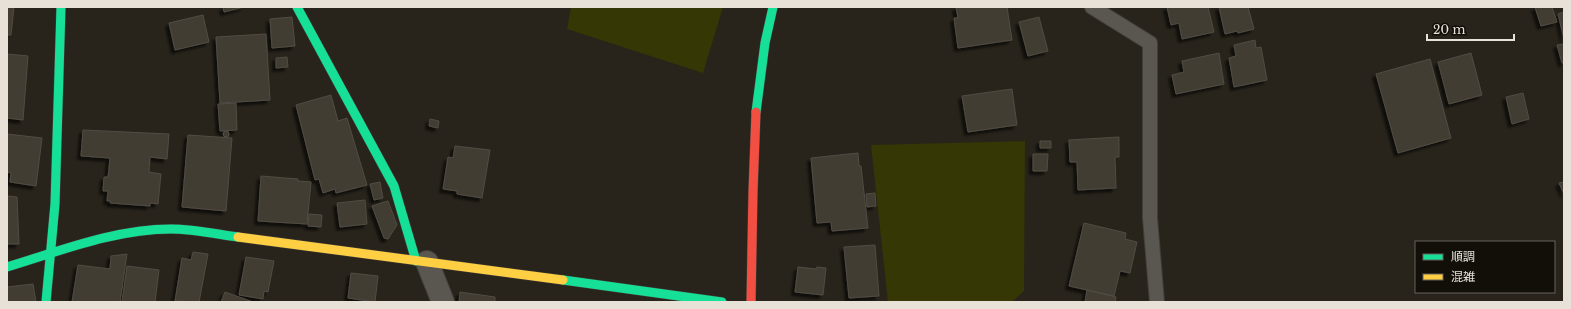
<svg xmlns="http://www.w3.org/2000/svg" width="1571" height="309" viewBox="0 0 1571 309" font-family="'Libre Baskerville','Noto Sans JP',serif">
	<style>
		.green { fill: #353704 }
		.building { fill: #423c30; stroke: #514c45; filter: url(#shadow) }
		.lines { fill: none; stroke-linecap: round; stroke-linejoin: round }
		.lane-casing { stroke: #433f39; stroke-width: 16 }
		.street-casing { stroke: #433f39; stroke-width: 24 }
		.fast-casing { stroke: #433f39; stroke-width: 10 }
		.slow-casing { stroke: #433f39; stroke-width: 10 }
		.jam-casing { stroke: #433f39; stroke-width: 10 }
		.lane { stroke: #5a5650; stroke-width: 14 }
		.street { stroke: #5a5650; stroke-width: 22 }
		.fast { stroke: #16e098; stroke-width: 9 }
		.slow { stroke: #ffcf43; stroke-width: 9 }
		.jam { stroke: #f24e42; stroke-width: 9 }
	</style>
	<defs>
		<filter id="shadow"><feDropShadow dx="-3.5" dy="3.5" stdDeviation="1" flood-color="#0009"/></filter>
	</defs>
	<rect width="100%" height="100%" fill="#28241b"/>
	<path class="green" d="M571 7H723L703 73 567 29Z
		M1025 141 1024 291 1012 302H888L871 145Z"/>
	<path class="building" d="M7 7H14L11 35H7Z
		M223 7H244L224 12Z
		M956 7H1007L1012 40 958 48 954 18H958Z
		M1167 7H1208L1214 32 1182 39 1179 23 1171 25Z
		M1219 7H1248L1254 29 1238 33 1237 31 1225 34Z
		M1535 7H1552L1557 22 1541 26Z
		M1564 12V39L1558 14Z
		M203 15 209 42 175 50 169 23Z
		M292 17 295 46 272 48 270 19Z
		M1039 17 1048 51 1028 56 1019 22Z
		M266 34 270 100 220 103 216 37Z
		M1255 40 1256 48 1261 47 1267 80 1234 87 1229 58 1236 56 1234 45Z
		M1564 44V63H1562L1557 45Z
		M1219 53 1224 84 1176 94 1172 75 1184 72 1182 61Z
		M1471 53 1482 95 1449 104 1438 62Z
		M7 54 28 56 23 120 7 118Z
		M287 57 288 67 276 68V58Z
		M1430 59 1451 138 1398 153 1376 74Z
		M1012 89 1017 125 968 132 962 96Z
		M1523 93 1529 119 1512 124 1506 97Z
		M331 95 338 121 347 118 367 185 336 193 335 189 323 193 319 179 315 180 296 105Z
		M236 103 237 130 220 131 218 104Z
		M430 119 439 121 438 128 429 126Z
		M83 130 169 134 167 159 150 157 149 172 161 174 158 204 150 203V206L110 203 111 201H107L108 191H103L104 177H108L110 158 81 156Z
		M223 134a3 3 0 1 1 6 0a3 3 0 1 1-6 0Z
		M7 134 42 138 36 186 10 182 11 173 7 172Z
		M188 135 232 138 226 211 182 207Z
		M1119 137V157H1115L1116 188 1078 190 1077 162H1070L1069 140Z
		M1040 141H1051V148H1040Z
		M455 146 490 150 482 198 457 194V191L443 189 448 157 453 158Z
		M858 153 859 166H861L868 228 832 231 831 222 817 223 811 158Z
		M1033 154H1048L1047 171H1033Z
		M261 176 298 179V181L311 182 307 224 258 221Z
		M380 182 383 198 374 200 370 184Z
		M1564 182V194L1559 183Z
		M875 193 876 206 867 207 866 194Z
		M7 196 17 197 19 244H7Z
		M365 200 367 224 340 227 337 203Z
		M388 201 397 225 388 239 384 238 372 206Z
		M309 214 322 215 321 227 308 226Z
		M1084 223 1126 233 1125 239 1137 242 1130 273 1120 271 1114 296 1069 286Z
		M875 245 879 296 849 298 844 247Z
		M193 252 208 254 199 302 175 301 182 258 191 260Z
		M127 254 120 302H72L78 265 110 269 111 256Z
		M246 257 274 261 268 292 264 291 263 299 239 295Z
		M127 266 159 270 155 302H122Z
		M798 267 816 269 817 267 826 268 823 295 795 292Z
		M351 273 378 276 375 302 348 298Z
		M33 284 36 302H7V287Z
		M1087 290 1116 297 1115 302H1085Z
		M225 292 253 302H221Z
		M460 292 495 297V302H459Z"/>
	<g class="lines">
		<defs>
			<path id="lane" d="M1092 7 1150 43V218L1157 302"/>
			<path id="street" d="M427 262 443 302"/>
			<path id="fast" d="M297 7 394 186 416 261
				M756 112 765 43 773 7
				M7 267C60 251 115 229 171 229 193 229 216 234 238 237
				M563 280 722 302
				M46 302 55 204 61 7"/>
			<path id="slow" d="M238 237 563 280"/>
			<path id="jam" d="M751 302 753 191 756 112"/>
		</defs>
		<use href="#lane" class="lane-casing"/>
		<use href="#street" class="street-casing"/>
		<use href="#fast" class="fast-casing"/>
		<use href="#slow" class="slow-casing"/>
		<use href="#jam" class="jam-casing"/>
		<use href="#lane" class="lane"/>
		<use href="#street" class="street"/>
		<use href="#fast" class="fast"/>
		<use href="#slow" class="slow"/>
		<use href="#jam" class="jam"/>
	</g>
	<rect width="1571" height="309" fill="none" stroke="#e7e1d8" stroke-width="16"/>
	<rect x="1415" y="241" width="140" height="52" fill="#120f08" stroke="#67635b"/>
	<rect x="1423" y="254" width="20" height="6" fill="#16e098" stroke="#67635b"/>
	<text x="1451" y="261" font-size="12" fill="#e7e1d8">順調</text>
	<rect x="1423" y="274" width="20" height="6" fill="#ffcf43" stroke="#67635b"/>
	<text x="1451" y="281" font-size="12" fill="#e7e1d8">混雑</text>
	<path d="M1427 34v6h87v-6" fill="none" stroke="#e7e1d8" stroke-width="2"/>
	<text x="1433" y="34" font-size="12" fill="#e7e1d8" stroke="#120f08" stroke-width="3" paint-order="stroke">20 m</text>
</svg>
